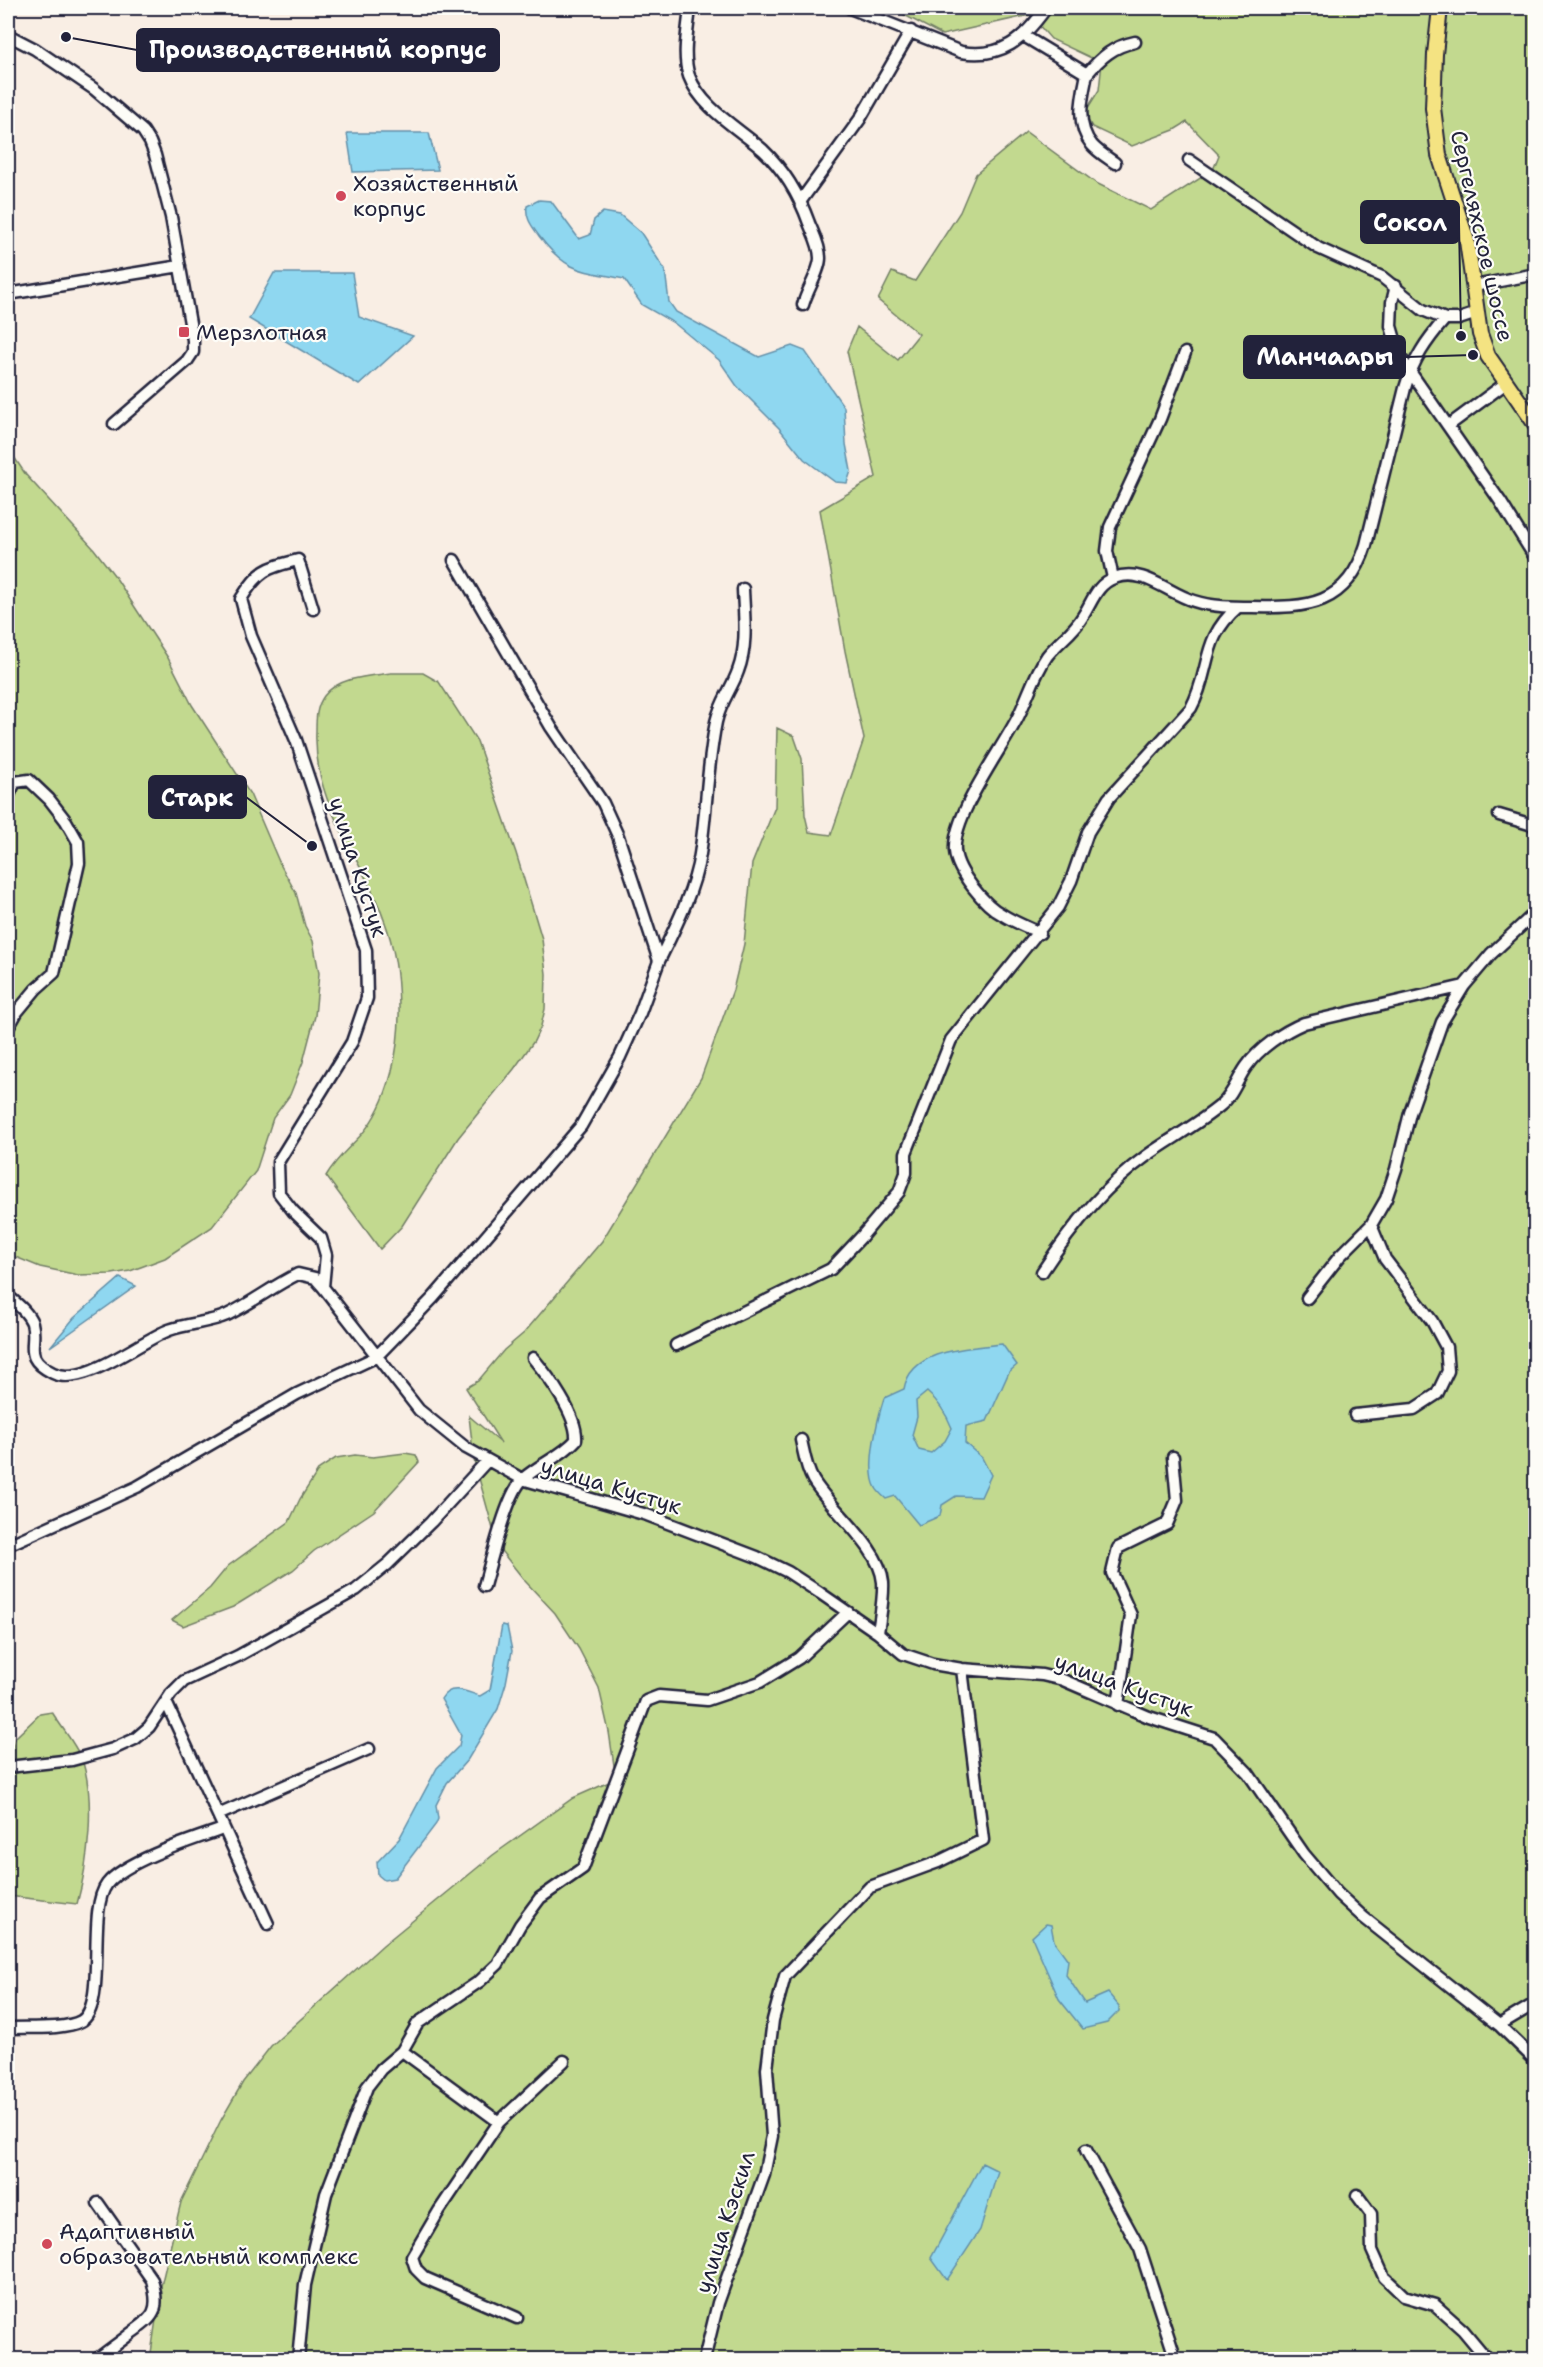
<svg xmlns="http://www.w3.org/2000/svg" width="1543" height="2367" viewBox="0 0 1543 2367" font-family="'Shantell Sans',sans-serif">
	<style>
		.green { fill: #c2d98f; stroke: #727e65; stroke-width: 1.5 }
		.water { fill: #8fd7f0; stroke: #638fa8; stroke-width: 1.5; fill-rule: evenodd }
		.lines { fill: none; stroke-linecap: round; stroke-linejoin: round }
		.minor-casing { stroke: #22223b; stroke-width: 15 }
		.major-casing { stroke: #22223b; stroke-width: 18 }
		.minor { stroke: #fdfcf7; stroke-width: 10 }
		.major { stroke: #f4e382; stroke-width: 14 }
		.poi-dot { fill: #d1495b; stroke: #fdfcf7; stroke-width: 2 }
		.labels { text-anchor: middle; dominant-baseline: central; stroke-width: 4.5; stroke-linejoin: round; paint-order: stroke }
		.poi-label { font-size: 22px; fill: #22223b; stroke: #fdfcf7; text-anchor: start }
		.street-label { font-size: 22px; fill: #22223b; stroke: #fdfcf7 }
		.leader { fill: none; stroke: #22223b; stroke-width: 2 }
		.callout-dot { fill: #22223b; stroke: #fdfcf7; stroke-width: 2 }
		.callout { fill: #22223b; stroke: #22223b; stroke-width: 2 }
		.callout-label { font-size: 24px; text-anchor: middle; font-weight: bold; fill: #fff }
	</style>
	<rect width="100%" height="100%" fill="#f9eee4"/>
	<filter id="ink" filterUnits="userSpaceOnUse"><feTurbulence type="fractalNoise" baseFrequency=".0167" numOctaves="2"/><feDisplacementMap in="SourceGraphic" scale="12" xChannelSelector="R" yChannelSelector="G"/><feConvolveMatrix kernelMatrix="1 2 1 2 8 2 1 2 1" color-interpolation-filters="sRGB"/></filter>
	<g filter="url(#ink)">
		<path class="green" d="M891 8H1535V2359L150 2360 161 2286 181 2202 221 2120 243 2082 271 2046 383 1945 493 1855 573 1798 616 1779 609 1732 599 1688 579 1649 555 1613 525 1581 498 1547 474 1460 469 1416 501 1443 466 1388 478 1381 504 1350 524 1333 602 1241 701 1078 733 990 744 944 752 864 775 807 777 728 794 736 802 759 805 815 809 832 831 835 864 739 845 651 820 510 876 477 847 351 857 327 898 360 919 334 878 300 892 272 915 281 960 212 976 174 1026 132 1096 183 1151 210 1213 170 1219 155 1187 122 1174 130 1132 146 1092 127 1084 114 1099 90 1102 63 1051 39 1030 15 942 35Z
			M8 448 26 475 94 549 114 575 168 658 192 705 250 794 280 864 296 893 305 926 313 941 319 973 315 1016 303 1062 290 1095 273 1118 256 1171 212 1227 165 1258 130 1271 112 1274 78 1275 40 1267 8 1254Z
			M391 673H423L439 682 477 741 516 853 542 939 546 974 545 1009 541 1026 534 1041 514 1069 458 1138 402 1226 380 1249 326 1176C336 1159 348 1149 361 1135 390 1102 400 1048 399 1006 398 973 395 948 383 917 359 852 313 805 316 731 316 719 316 707 324 696 338 677 369 676 391 673Z
			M405 1453 416 1455 419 1462 374 1511 314 1551 293 1570 233 1607 183 1626 172 1620 210 1588 228 1566 289 1522 300 1499 319 1469 336 1458 355 1455 373 1457Z
			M52 1712C61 1727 75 1743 82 1760 96 1800 88 1864 77 1904L8 1896V1796L10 1761 15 1738 40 1714Z"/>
		<path class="water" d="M347 133H429L438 170 353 172Z
			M539 200 551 201 579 239 590 235 594 220 603 212 620 215 641 233 665 270 669 302 676 312 759 357 792 346 805 351 844 407 846 444 851 471 847 483 835 482 804 459 779 428 737 386 719 360 674 323 642 305 624 279C581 270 567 273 539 236 532 226 525 218 527 206Z
			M274 273H352L359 317 413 336 359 385 249 319Z
			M120 1278 136 1286 50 1347 74 1318Z
			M1002 1344 1017 1365 1009 1372 987 1421 966 1426 965 1443 982 1458 991 1475 981 1497 956 1496 942 1505 940 1516 919 1525 895 1496 886 1499C883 1496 878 1492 876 1488 865 1470 878 1417 884 1398L904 1389C911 1348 970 1348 1002 1344ZM927 1392C939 1402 946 1413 952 1428L945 1441 931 1453 919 1450 912 1435 917 1417 916 1401Z
			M502 1625 507 1626 512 1651 506 1683 498 1709 468 1759 447 1783 436 1805 438 1819 436 1824 395 1878 384 1880 378 1875 377 1862 399 1839 437 1768 459 1746 461 1735 441 1699C450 1683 467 1692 480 1696L490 1690Z
			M1046 1924 1051 1925 1054 1941 1068 1960 1066 1975 1085 2003 1108 1993 1119 2006V2011L1107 2023 1083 2029 1059 1999 1032 1937Z
			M982 2163 998 2171 980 2230 947 2280 931 2258Z"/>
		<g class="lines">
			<defs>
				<path id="minor" d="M690 8C688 29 682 55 689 76 701 108 738 128 763 150 784 170 799 195 809 223 813 233 820 246 820 258 820 271 807 290 803 305
					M850 8 961 52C1002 59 1024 39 1046 8
					M8 35 35 49 94 89 143 131 150 142 155 155 171 217 193 340V352L187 361 114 424
					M1024 36 1087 74C1082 98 1075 124 1092 145 1098 152 1108 158 1115 163
					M1087 74C1101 57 1114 46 1135 42
					M1189 160 1318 248 1382 277 1423 310 1445 319
					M800 202 860 119 911 31
					M1396 286 1392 302 1391 326 1400 357 1500 501 1536 559
					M1474 286 1536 274
					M8 294 180 266
					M1448 426 1506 383
					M1113 578 1107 551 1110 527 1160 419 1185 353
					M313 609 298 560C266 568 259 570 241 599L251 636 296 740 366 950 367 998 352 1042 278 1162 279 1193 293 1211 321 1238 326 1255 323 1287 419 1410 466 1448 522 1479 647 1515 757 1557 788 1572 820 1593 878 1633 903 1654 933 1664 962 1669 1042 1675 1063 1680 1149 1717 1214 1738 1248 1773 1304 1854 1338 1894 1363 1917 1499 2025 1536 2061
					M8 797 15 782 29 780 49 799 66 821 78 842 79 863 54 973 36 989 17 1012 8 1028
					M1499 815 1536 826
					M1040 933C1027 927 1014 922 1003 915 985 906 957 872 955 851 952 815 1001 751 1018 717 1028 697 1034 675 1047 656 1058 642 1074 632 1083 616 1092 602 1097 584 1114 578 1144 567 1167 593 1194 601 1213 607 1232 607 1252 607 1308 608 1347 606 1366 545L1405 388C1413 360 1426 341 1445 319H1459L1477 313
					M659 961C674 930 695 889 700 854 707 810 707 765 716 722 720 703 732 688 738 671 748 645 744 616 743 589
					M1042 1272C1070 1229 1103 1187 1145 1157 1170 1139 1197 1125 1221 1105 1233 1095 1237 1080 1246 1067 1259 1048 1283 1032 1304 1023L1464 986
					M8 1296C16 1303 28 1312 32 1323 38 1345 21 1357 53 1373 83 1388 140 1341 169 1330 188 1323 209 1323 227 1315 252 1303 273 1286 298 1274L315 1278 323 1287
					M1307 1298 1340 1256 1371 1225 1386 1199 1396 1169 1410 1113 1442 1022 1464 986 1491 954 1536 912
					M676 1345 831 1269 862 1236 899 1192 906 1173V1153L951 1040 1058 907 1071 881 1088 832 1109 798 1191 708C1212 669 1200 640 1238 607
					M1355 1415 1414 1409 1437 1394 1448 1371 1446 1347 1432 1321 1385 1259 1371 1225
					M801 1440C804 1453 806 1468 813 1480 831 1510 880 1547 883 1582 884 1598 880 1617 878 1633
					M8 1545 137 1487 297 1394 376 1357 433 1298 581 1126 620 1057 640 1013 659 961 618 836 603 803 551 727 454 560
					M484 1586C491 1562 507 1492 524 1478 540 1464 562 1456 576 1440 578 1416 548 1376 533 1358
					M166 1702 268 1924
					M1118 1705 1131 1615 1112 1573 1118 1548 1167 1524 1177 1500 1173 1457
					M8 1767 72 1760 113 1749 135 1739 149 1727 171 1694 184 1681 238 1656 356 1590 388 1564 431 1522 487 1461
					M218 1815 369 1749
					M1499 2025 1536 2003
					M8 2028C26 2027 65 2030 81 2021 108 2006 86 1911 107 1884 125 1861 194 1839 223 1829
					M402 2051 499 2122 439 2211 412 2257 416 2269 425 2278 517 2318
					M499 2122 564 2061
					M1086 2150 1140 2249 1176 2360
					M1357 2195 1371 2214 1372 2250 1384 2277 1404 2296 1435 2305 1463 2330 1488 2360
					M96 2360C107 2351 119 2343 130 2334 154 2317 161 2311 152 2280L98 2203
					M298 2360 305 2285 326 2194 367 2087 381 2069 402 2051 418 2023 480 1981 498 1964 520 1925 540 1898 583 1868 646 1701 659 1696 707 1700 760 1682 799 1658 848 1612
					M704 2360 718 2303 764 2175 772 2136 767 2069 773 2020 785 1976 870 1887 938 1862 983 1840 962 1669"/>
				<path id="major" d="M1440 8 1435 54 1433 108 1439 155 1467 241 1480 334 1488 356 1536 425"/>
			</defs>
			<use href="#minor" class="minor-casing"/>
			<use href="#major" class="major-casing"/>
			<use href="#minor" class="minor"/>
			<use href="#major" class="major"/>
		</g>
	</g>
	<g class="poi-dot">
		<circle cx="341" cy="196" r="6"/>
		<rect x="178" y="326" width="12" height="12" rx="3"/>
		<circle cx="47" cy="2244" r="6"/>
	</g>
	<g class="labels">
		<g class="poi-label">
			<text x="353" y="183">Хозяйственный<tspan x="353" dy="25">корпус</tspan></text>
			<text x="196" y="332">Мерзлотная</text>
			<text x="59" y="2231">Адаптивный<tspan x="59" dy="25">образовательный комплекс</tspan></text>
		</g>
		<g class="street-label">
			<text transform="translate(1482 236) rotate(77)">Сергеляхское шоссе</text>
			<text transform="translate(358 867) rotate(72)">улица Кустук</text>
			<text transform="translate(611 1486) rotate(17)">улица Кустук</text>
			<text transform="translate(1124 1685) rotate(20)">улица Кустук</text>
			<text transform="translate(725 2222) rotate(-72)">улица Кэскил</text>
		</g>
	</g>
	<path class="leader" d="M66 37L137 50M1461 336L1459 222M1473 355L1405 357M312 846L246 797"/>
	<g class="callout-dot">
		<circle cx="66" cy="37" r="6"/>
		<circle cx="1461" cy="336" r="6"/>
		<circle cx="1473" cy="355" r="6"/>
		<circle cx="312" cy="846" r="6"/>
	</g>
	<g class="callout">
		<rect x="137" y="29" width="362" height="42" rx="6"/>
		<rect x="1361" y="201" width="98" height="42" rx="6"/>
		<rect x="1244" y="336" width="161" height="42" rx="6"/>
		<rect x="149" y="776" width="97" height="42" rx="6"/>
	</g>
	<g class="callout-label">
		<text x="318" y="58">Производственный корпус</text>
		<text x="1410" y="231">Сокол</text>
		<text x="1325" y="365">Манчаары</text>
		<text x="197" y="806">Старк</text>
	</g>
	<rect width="1543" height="2367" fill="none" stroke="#fdfcf7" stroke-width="30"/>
	<rect x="15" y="15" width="1513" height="2337" fill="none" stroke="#22223b" stroke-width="2" filter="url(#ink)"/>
</svg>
